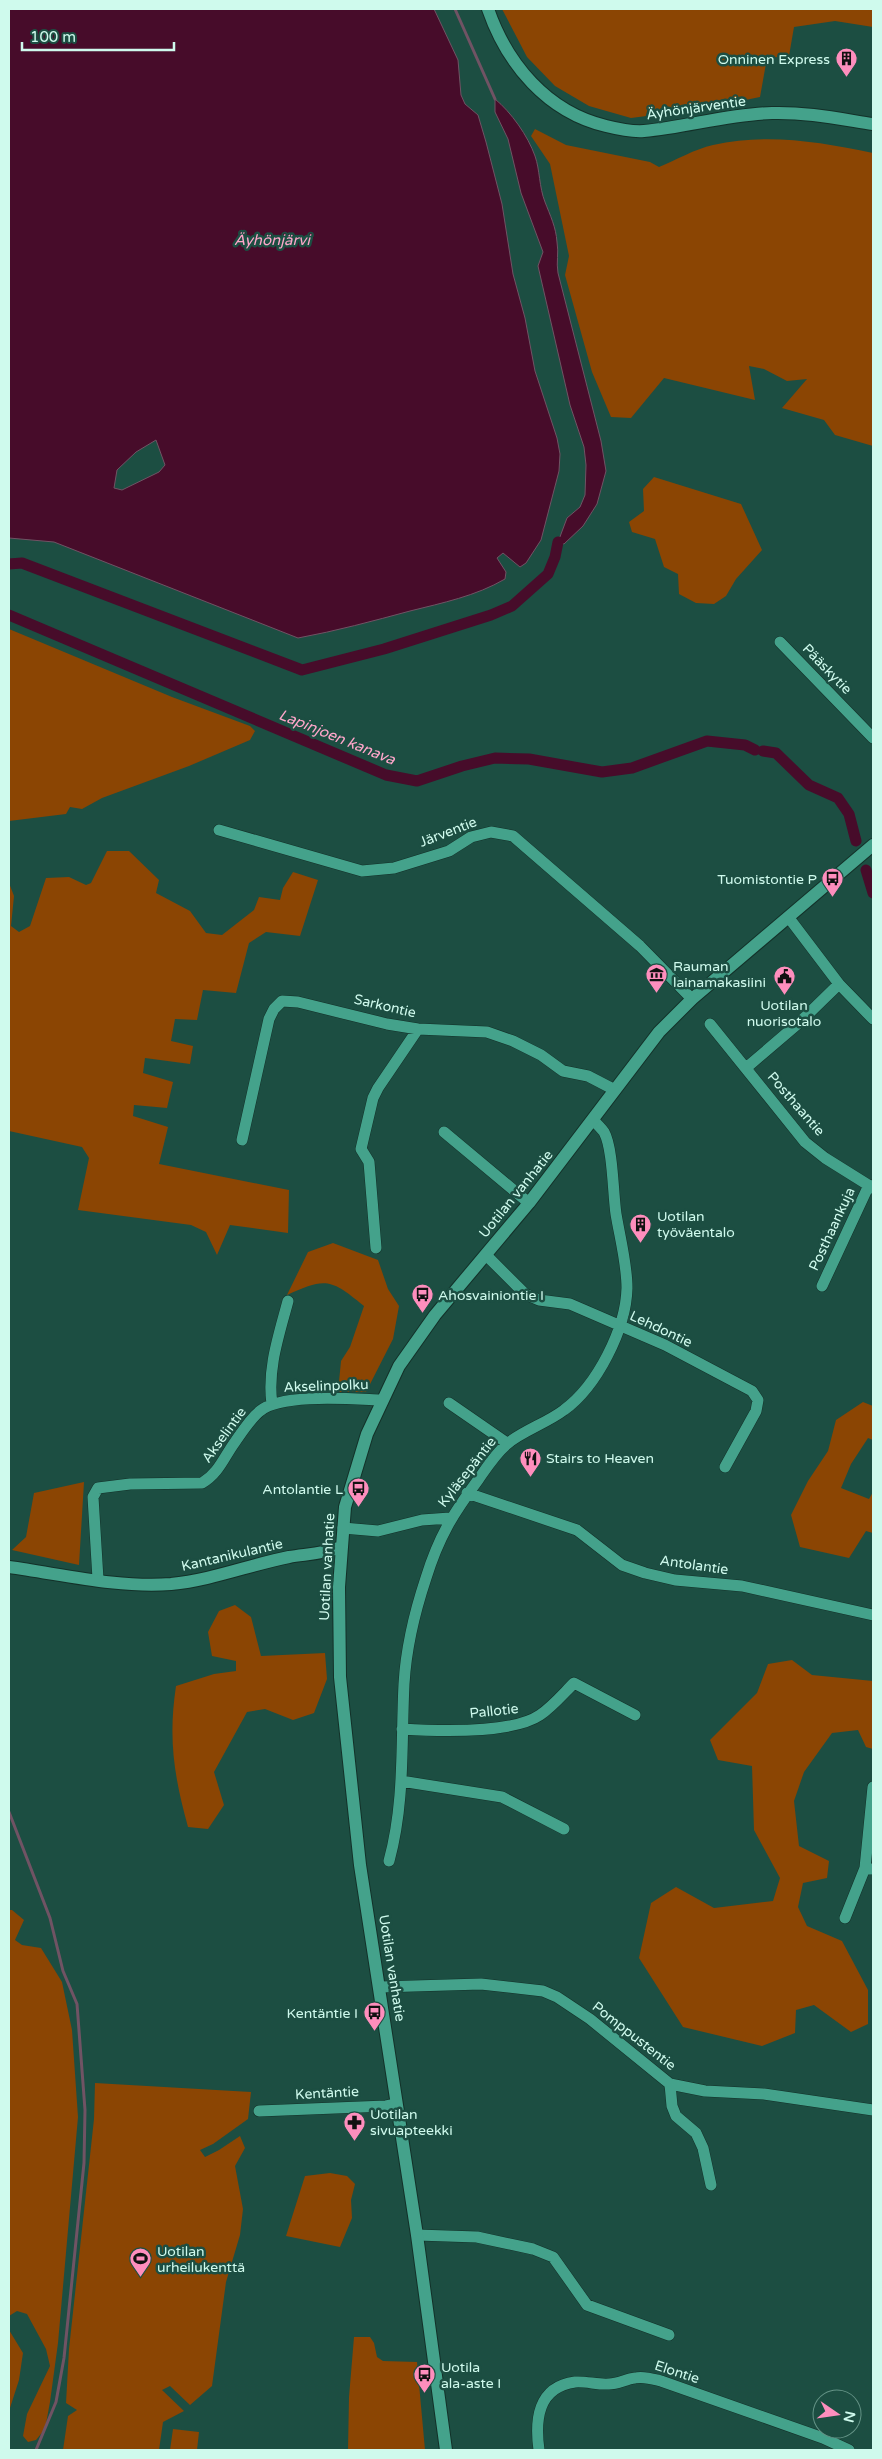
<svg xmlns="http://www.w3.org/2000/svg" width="882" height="2459" viewBox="0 0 882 2459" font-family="'Varela Round',sans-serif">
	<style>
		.green { fill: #8b4503 }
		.water { fill: #470c2a; stroke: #705364; fill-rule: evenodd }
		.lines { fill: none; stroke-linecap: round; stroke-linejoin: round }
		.stream { stroke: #705364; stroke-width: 3 }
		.canal { stroke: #470c2a; stroke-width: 11 }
		.street-casing { stroke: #133129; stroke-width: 12 }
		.secondary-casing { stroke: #133129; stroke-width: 14 }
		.street { stroke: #44a28b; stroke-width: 11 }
		.secondary { stroke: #44a28b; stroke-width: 12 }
		.labels { text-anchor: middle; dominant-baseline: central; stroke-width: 5; stroke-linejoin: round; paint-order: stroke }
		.poi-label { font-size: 14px; fill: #cffaed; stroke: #1c4e42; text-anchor: start }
		.street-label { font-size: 14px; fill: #cffaed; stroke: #1c4e42 }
		.water-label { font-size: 15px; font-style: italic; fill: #fea6ca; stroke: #1c4e42 }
	</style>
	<rect width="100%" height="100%" fill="#1c4e42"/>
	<path class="green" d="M502 9H873V27L835 21 794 27 789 56 767 58 760 97 701 109 631 118 589 106 555 86 527 57Z
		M535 129 566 145 650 162 659 167C676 160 695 149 713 145 767 133 820 142 873 153V446L835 435 824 420 782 408 807 379 787 381 764 369 749 366 755 400 664 378 631 418 611 417 592 372 565 275 569 256 550 164 531 136Z
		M654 477 741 504 762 550 736 579 726 596 714 604 696 603 679 594 678 574 664 567 655 539 632 532 629 522 644 511 643 489Z
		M9 629 172 697 250 726 255 731 250 740 189 766 102 798 82 809 70 807 66 814 9 821Z
		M107 851H129L159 880 156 893 190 911 206 933 222 935 254 910 259 897 280 900 283 888 293 872 318 880 300 936 266 932 249 943 236 993 203 990 197 1020 175 1019 171 1041 193 1046 190 1064 145 1058 143 1073 173 1082 167 1108 134 1105 133 1116 168 1127 159 1164 289 1190 288 1233 230 1225 217 1255 206 1232 191 1225 78 1210 89 1158 82 1147 9 1131V883L14 896 11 926 19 932 30 926 46 878 69 877 86 885 91 883Z
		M333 1243 378 1260 388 1289 399 1306 393 1339 366 1392H338L341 1361 350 1347 364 1306C331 1279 326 1277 287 1295L308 1252Z
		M863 1402 873 1406V1440L868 1438 851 1464 841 1488 869 1499 873 1492V1533L866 1531 849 1558 800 1547 791 1515 808 1481 828 1451 836 1420Z
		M84 1482 79 1565 12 1550 26 1537 34 1493Z
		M235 1605 251 1617 261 1656 325 1653 327 1679 314 1713 293 1720 265 1709 247 1712 214 1772 224 1805 208 1829 188 1827C174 1776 168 1739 176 1686L214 1674 236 1671V1661L212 1656 208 1632 219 1611Z
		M792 1660 812 1675 873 1681V1749L866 1747 858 1730 832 1733 804 1772 794 1801 799 1846 829 1861 827 1878 803 1883 798 1907 807 1926 842 1941 868 1990V2024L851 2032 814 2005 796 2010 795 2033 762 2046 683 2027 639 1958 651 1903 676 1887 714 1908 773 1901 780 1878 754 1830 752 1766 718 1760 710 1740 757 1693 768 1664Z
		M9 1910H12L24 1920 15 1940 22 1945 41 1948 62 1982 72 2030 78 2117 58 2343 50 2402 45 2429 36 2440 28 2442 23 2436 27 2414 50 2366 46 2349 27 2314 17 2311 9 2316Z
		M95 2083 251 2092 248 2119 213 2144 200 2150 205 2157 219 2150 240 2136 245 2148 235 2166 243 2209 240 2235 226 2282 212 2386 190 2405 170 2386 162 2390 184 2411 163 2422 159 2450H63L68 2416 77 2410 66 2403 69 2349 94 2119Z
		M330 2173 347 2176 355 2184 351 2200 352 2218 340 2247 286 2236 305 2176Z
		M9 2330 23 2353 19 2380 9 2411Z
		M354 2337H370L374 2343 377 2357 383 2361 417 2362 425 2450H348L349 2397Z
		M173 2429 199 2432 197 2450H170Z"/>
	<path class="water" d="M9 9H434L458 60 461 95 465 104 478 115 486 142 502 204 513 274 525 318 535 371 557 438 560 454 559 471 541 540 526 563 520 567 503 553 497 558 506 572 505 579C476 596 442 603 410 611 373 621 336 631 298 638L54 542 9 538ZM156 440 165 465 159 472 122 490 114 488 117 470 136 452Z
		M495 99C511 112 528 136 535 156 540 170 539 187 545 202 550 215 556 227 557 242 559 253 556 262 558 273L601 441 606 471 597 504 583 526 564 544 558 542 567 518 580 507 585 495 586 465 584 447 570 405 538 266 543 252 521 193 508 139 495 112Z"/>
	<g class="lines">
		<path class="stream" d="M455 9 495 99
			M9 1812 50 1918 63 1971 77 2004 85 2110 84 2163 64 2358 56 2402 36 2450"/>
		<path class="canal" d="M9 564 22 563 302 670 384 649 491 615 512 606 548 574 555 557 558 542
			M9 615 386 775 417 781 462 766 495 758 529 759 602 772 632 768 707 741 745 745 755 750
			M763 751 776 753 809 785 838 798 849 814 856 841
			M866 870 873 893"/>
		<defs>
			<path id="street" d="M780 642 873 738
				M219 830 362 871 394 868 449 851 471 837 491 832 513 836 640 946 692 999
				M789 918 839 984 873 1019
				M710 1024 805 1142 825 1158 873 1188
				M746 1068 801 1021 839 984
				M444 1132 529 1203
				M242 1140 269 1019 274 1009 282 1001 298 1002 387 1024 418 1029 487 1032 513 1041 541 1055 563 1071 588 1076 615 1090
				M376 1248 369 1162 361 1149 373 1098 378 1088 418 1029
				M486 1255 525 1294 539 1300 570 1304 665 1345 752 1391 758 1400 756 1411 725 1467
				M822 1286 869 1185
				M449 1403 507 1443
				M272 1404C267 1369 279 1335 288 1301
				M467 1493 577 1530 622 1565 645 1573 675 1580 742 1586 873 1615
				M343 1528 378 1531 422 1520 450 1518
				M98 1579 93 1497 98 1488 130 1484 202 1483C219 1473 224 1457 235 1442 242 1432 250 1419 260 1411 281 1393 353 1399 381 1400
				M402 1729C436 1731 512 1734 540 1715 552 1707 563 1694 574 1683L635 1715
				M401 1781 502 1797 564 1829
				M873 1787 865 1868 873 1869
				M389 1861C405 1803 401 1743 404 1684 406 1649 415 1611 426 1578 439 1536 453 1514 478 1480 487 1467 495 1454 507 1444 522 1431 547 1423 564 1410 597 1386 626 1329 627 1288 627 1264 620 1238 616 1214 613 1194 613 1148 604 1132 601 1128 597 1124 593 1120
				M845 1918 865 1868
				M380 1987 481 1984 543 1991 557 1997 590 2019 670 2084 705 2091 764 2094 873 2110
				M670 2084 672 2106 676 2116 696 2133 703 2148 711 2185
				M259 2111 386 2106 396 2104
				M417 2235 477 2237 533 2249 553 2257 587 2305 669 2335
				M539 2450C535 2421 537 2387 575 2382 586 2381 598 2385 609 2384 618 2384 626 2379 635 2378 644 2376 653 2379 661 2381L823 2438 849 2450"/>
			<path id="secondary" d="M488 9C507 64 547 112 606 126 618 129 631 132 644 131 687 127 729 114 772 113 806 112 840 119 873 124
				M9 1567C61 1574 117 1588 171 1584 212 1580 249 1565 289 1557 307 1554 323 1554 341 1547
				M446 2450 417 2235 360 1865 340 1677 339 1587 345 1507 367 1434 399 1366 435 1315 529 1203 659 1032 692 999 873 845"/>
		</defs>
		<use href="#street" class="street-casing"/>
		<use href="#secondary" class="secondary-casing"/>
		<use href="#street" class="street"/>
		<use href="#secondary" class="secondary"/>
	</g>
	<defs>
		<symbol id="building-pin" viewBox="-11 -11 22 30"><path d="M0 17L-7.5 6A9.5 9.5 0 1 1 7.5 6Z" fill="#fe8ebd" stroke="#1c4e42"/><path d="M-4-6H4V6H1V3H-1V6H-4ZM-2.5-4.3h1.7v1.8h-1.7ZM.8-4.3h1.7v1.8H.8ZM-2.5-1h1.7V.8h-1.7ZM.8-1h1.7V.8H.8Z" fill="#111"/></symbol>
		<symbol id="bus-pin" viewBox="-11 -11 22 30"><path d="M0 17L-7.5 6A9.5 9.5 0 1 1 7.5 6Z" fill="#fe8ebd" stroke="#1c4e42"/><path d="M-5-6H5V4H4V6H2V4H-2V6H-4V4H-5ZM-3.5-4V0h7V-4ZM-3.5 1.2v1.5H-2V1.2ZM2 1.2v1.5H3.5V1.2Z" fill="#111"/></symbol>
		<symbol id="museum-pin" viewBox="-11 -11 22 30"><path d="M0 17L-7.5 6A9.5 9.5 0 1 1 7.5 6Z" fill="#fe8ebd" stroke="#1c4e42"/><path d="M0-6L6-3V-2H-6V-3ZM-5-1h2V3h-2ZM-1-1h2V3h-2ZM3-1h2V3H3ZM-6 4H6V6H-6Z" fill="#111"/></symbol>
		<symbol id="civic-pin" viewBox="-11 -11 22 30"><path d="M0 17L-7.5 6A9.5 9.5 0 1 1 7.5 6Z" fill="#fe8ebd" stroke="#1c4e42"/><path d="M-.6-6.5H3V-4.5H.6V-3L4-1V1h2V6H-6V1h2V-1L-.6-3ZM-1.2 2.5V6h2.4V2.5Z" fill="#111"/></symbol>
		<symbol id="restaurant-pin" viewBox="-11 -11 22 30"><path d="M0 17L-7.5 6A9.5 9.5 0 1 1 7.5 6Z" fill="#fe8ebd" stroke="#1c4e42"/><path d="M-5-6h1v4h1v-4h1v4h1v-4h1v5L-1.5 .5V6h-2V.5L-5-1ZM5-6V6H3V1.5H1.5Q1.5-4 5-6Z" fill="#111"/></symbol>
		<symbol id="pharmacy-pin" viewBox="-11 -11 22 30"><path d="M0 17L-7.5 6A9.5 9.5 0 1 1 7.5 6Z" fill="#fe8ebd" stroke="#1c4e42"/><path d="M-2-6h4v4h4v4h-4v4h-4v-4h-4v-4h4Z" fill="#111"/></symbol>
		<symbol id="stadium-pin" viewBox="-11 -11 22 30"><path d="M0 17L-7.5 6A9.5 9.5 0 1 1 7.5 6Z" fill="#fe8ebd" stroke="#1c4e42"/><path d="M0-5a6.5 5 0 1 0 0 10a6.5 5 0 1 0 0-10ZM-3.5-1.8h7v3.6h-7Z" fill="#111"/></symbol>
	</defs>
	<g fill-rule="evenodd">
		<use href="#building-pin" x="834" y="46" width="25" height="34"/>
		<use href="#bus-pin" x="820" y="866" width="25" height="34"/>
		<use href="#museum-pin" x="644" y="962" width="25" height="34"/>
		<use href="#civic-pin" x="772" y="964" width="25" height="34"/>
		<use href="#building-pin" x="628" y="1212" width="25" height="34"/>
		<use href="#bus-pin" x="410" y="1282" width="25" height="34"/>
		<use href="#restaurant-pin" x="518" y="1446" width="25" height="34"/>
		<use href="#bus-pin" x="346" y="1476" width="25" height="34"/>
		<use href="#bus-pin" x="362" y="2000" width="25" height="34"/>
		<use href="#pharmacy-pin" x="342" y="2110" width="25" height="34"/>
		<use href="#stadium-pin" x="128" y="2246" width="25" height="34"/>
		<use href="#bus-pin" x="412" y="2362" width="25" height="34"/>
	</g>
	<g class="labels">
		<g class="poi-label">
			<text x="830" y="59" text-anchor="end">Onninen Express</text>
			<text x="817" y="879" text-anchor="end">Tuomistontie P</text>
			<text x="673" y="966">Rauman<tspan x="673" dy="16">lainamakasiini</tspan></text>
			<text x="784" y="1005" text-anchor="middle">Uotilan<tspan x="784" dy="16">nuorisotalo</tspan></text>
			<text x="657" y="1216">Uotilan<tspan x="657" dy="16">työväentalo</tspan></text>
			<text x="438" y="1295">Ahosvainiontie I</text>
			<text x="546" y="1458">Stairs to Heaven</text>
			<text x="343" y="1489" text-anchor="end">Antolantie L</text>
			<text x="358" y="2013" text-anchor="end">Kentäntie I</text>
			<text x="370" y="2114">Uotilan<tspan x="370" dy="16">sivuapteekki</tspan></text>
			<text x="157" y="2251">Uotilan<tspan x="157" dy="16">urheilukenttä</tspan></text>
			<text x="441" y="2367">Uotila<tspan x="441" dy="16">ala-aste I</tspan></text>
		</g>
		<g class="street-label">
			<text transform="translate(696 108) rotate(-8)">Äyhönjärventie</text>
			<text transform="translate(827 669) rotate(46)">Pääskytie</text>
			<text transform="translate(448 832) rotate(-21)">Järventie</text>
			<text transform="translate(385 1006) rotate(13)">Sarkontie</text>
			<text transform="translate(796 1104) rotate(49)">Posthaantie</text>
			<text transform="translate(516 1194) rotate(-51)">Uotilan vanhatie</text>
			<text transform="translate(832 1229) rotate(-65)">Posthaankuja</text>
			<text transform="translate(661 1329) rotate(25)">Lehdontie</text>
			<text transform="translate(326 1386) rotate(-2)">Akselinpolku</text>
			<text transform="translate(224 1435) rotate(-54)">Akselintie</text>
			<text transform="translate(467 1472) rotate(-52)">Kyläsepäntie</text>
			<text transform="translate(232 1555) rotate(-13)">Kantanikulantie</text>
			<text transform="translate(694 1565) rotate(8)">Antolantie</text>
			<text transform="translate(327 1567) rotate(-87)">Uotilan vanhatie</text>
			<text transform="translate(494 1711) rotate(-6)">Pallotie</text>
			<text transform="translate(392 1968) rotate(81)">Uotilan vanhatie</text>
			<text transform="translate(634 2036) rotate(38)">Pomppustentie</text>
			<text transform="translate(327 2093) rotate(-3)">Kentäntie</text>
			<text transform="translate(677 2372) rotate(18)">Elontie</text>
		</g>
		<g class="water-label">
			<text x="272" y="240">Äyhönjärvi</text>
			<text transform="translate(337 737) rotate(22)">Lapinjoen kanava</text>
		</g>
	</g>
	<rect width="882" height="2459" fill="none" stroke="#cffaed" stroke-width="20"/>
	<g transform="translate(837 2414) rotate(103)"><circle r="24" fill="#1c4e42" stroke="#649386"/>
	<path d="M0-4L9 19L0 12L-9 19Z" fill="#fe8ebd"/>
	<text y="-8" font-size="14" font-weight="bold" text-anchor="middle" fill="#cffaed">N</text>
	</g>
	<path d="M22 42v8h152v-8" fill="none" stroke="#cffaed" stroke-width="2.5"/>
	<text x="30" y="42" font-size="15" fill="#cffaed" stroke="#1c4e42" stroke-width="4" paint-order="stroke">100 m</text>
</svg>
